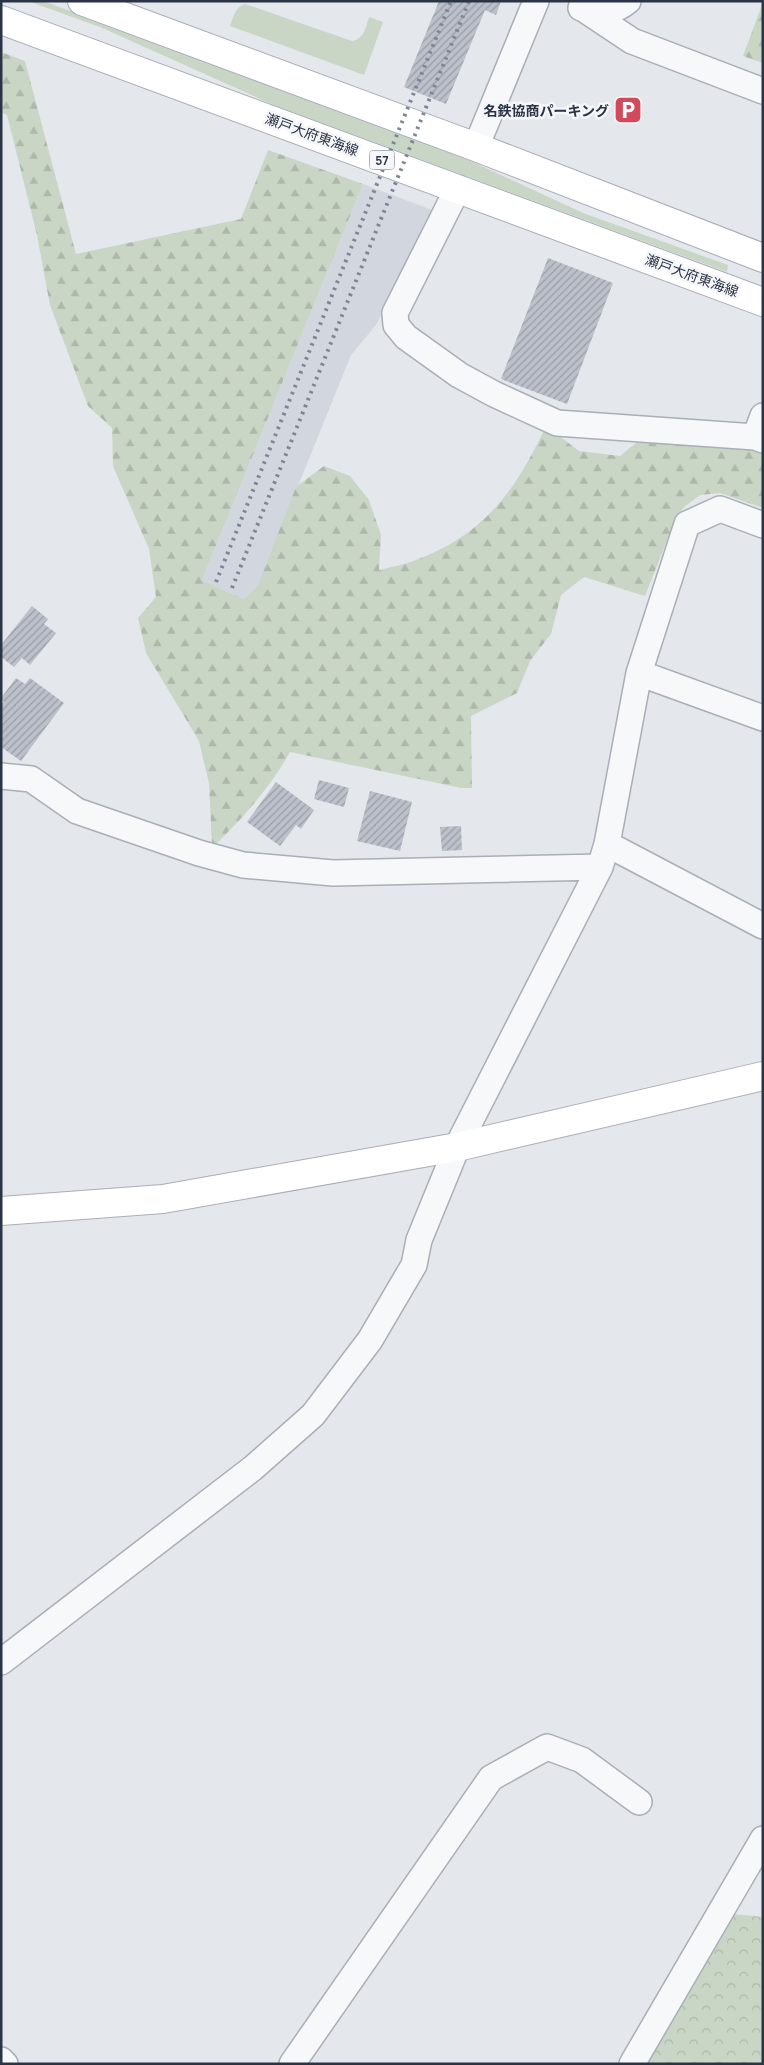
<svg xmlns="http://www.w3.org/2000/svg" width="764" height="2065" viewBox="0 0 764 2065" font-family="Manrope,'Noto Sans JP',sans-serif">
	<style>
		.built { fill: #d2d6de }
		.forest { fill: url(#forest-firs) }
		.park { fill: url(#park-crowns) }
		.garden { fill: #c9d6c5 }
		.building { fill: url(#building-hatch) }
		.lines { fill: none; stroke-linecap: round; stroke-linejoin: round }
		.street-casing { stroke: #a9aeb7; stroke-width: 28 }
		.secondary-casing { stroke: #a9aeb7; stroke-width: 30 }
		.primary-casing { stroke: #a3abb8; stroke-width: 30 }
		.street { stroke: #f7f8fa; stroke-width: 25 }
		.secondary { stroke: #fff; stroke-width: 28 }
		.primary { stroke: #fff; stroke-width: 28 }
		.rail { stroke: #7d8696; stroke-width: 4; stroke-dasharray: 2.5 5; stroke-linecap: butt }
		.labels { text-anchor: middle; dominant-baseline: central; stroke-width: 5; stroke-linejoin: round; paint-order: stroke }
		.shield { fill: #f4f6f9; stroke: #676e7b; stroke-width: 1 }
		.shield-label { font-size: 12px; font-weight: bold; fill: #2b3445 }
		.poi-label { font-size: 14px; font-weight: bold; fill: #2b3445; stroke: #f4f6f9; text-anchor: end }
		.street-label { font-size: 14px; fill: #2b3445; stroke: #f4f6f9 }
	</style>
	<defs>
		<pattern id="forest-firs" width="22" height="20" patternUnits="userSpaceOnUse" patternTransform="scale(1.25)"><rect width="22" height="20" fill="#c9d6c5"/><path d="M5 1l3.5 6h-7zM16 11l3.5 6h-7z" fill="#adb8ab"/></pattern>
		<pattern id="park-crowns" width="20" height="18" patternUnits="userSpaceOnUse" patternTransform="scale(1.25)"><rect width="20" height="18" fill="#c9d6c5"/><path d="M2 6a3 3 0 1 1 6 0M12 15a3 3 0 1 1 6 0" fill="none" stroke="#adb8ab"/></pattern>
		<pattern id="building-hatch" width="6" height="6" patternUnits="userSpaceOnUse" patternTransform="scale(1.25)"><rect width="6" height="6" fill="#bbc0ca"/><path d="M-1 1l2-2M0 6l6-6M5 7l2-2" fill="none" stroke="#989da6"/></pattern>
	</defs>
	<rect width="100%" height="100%" fill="#e4e7ec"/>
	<path class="built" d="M363 184 432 210 376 325 351 355 258 585 244 599 202 580Z"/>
	<path class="forest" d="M763 2V63L743 56Z
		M1 52 25 61 76 254 241 219 268 150 363 184 202 580 244 599 258 585 296 487 324 466 350 476 369 500 381 535 379 570C391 567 404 565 416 560 485 534 516 490 546 426L579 451 620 456 642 438 749 448 763 452V508L720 493 700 495 683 508 670 533 645 596 584 577 561 595 551 634 530 661 517 693 471 716 472 788H461L290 752C269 789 242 819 212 848L209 783 199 741 146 653 138 618 156 597 149 549 113 466 112 428 88 406 50 305 37 235 7 115 1 112Z"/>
	<path class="park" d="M732 1914 763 1917V2064H646Z"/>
	<path class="garden" d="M28 1H43L449 151 583 213 728 265 727 272 276 106 100 27Z
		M245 4 352 41C364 39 366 27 369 17L383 22 364 75 230 26C233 18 235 7 245 4Z"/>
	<path class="building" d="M439 1H501L496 15 485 10 446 104 404 87Z
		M548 258 613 283 567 404 501 379Z
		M32 606 48 619 44 624 56 633 30 665 22 658 14 667 1 657V645Z
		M16 678 25 684 30 678 64 703 21 761 1 747V705L4 702 1 698Z
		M319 780 349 788 344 807 314 799Z
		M276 782 314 810 301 829 296 825 280 846 247 822Z
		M370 791 412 802 400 851 357 841Z
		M461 826 462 850 442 851 440 827Z"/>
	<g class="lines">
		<defs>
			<path id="street" d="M581 8C597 15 615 12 628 1
				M584 9 632 41 763 91
				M476 147 536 1
				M458 188 395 313 396 325 406 337 459 375 494 394 557 423 755 437 763 440
				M755 437 763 416
				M639 673 763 718
				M1 776 31 779 77 811 199 853 243 865 333 873 600 867
				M607 844 763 926
				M1 1662 253 1468 313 1415 370 1340 414 1265 419 1240 457 1147 600 867 607 844 639 673 687 524 720 509 763 525
				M1 2060 5 2064
				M292 2064 491 1778 547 1747 582 1760 639 1802
				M632 2064 763 1839"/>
			<path id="secondary" d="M1 1211 163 1199 457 1147 763 1076"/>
			<path id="primary" d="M82 1 476 147 763 258
				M1 20 763 302"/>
		</defs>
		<use href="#street" class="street-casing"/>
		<use href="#secondary" class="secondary-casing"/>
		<use href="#primary" class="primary-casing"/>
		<use href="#street" class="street"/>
		<use href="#secondary" class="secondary"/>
		<use href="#primary" class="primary"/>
		<path class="rail" d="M216 582 451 1
			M232 588 469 1"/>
	</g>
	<defs>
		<symbol id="parking-square" viewBox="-11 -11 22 22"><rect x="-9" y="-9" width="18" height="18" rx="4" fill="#d1495b" stroke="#f4f6f9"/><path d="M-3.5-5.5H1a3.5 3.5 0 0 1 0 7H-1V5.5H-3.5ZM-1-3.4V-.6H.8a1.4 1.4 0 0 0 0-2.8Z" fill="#fff"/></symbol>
	</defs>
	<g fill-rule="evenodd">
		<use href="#parking-square" x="612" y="94" width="32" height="32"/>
	</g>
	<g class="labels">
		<rect class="shield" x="369.5" y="150.5" width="25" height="19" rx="4"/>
		<g class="shield-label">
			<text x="382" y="160">57</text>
		</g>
		<g class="poi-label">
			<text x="609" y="110">名鉄協商パーキング</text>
		</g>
		<g class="street-label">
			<text transform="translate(312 134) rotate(20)">瀬戸大府東海線</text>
			<text transform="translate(692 275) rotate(20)">瀬戸大府東海線</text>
		</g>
	</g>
	<rect width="764" height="2065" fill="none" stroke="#2b3445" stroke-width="5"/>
</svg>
